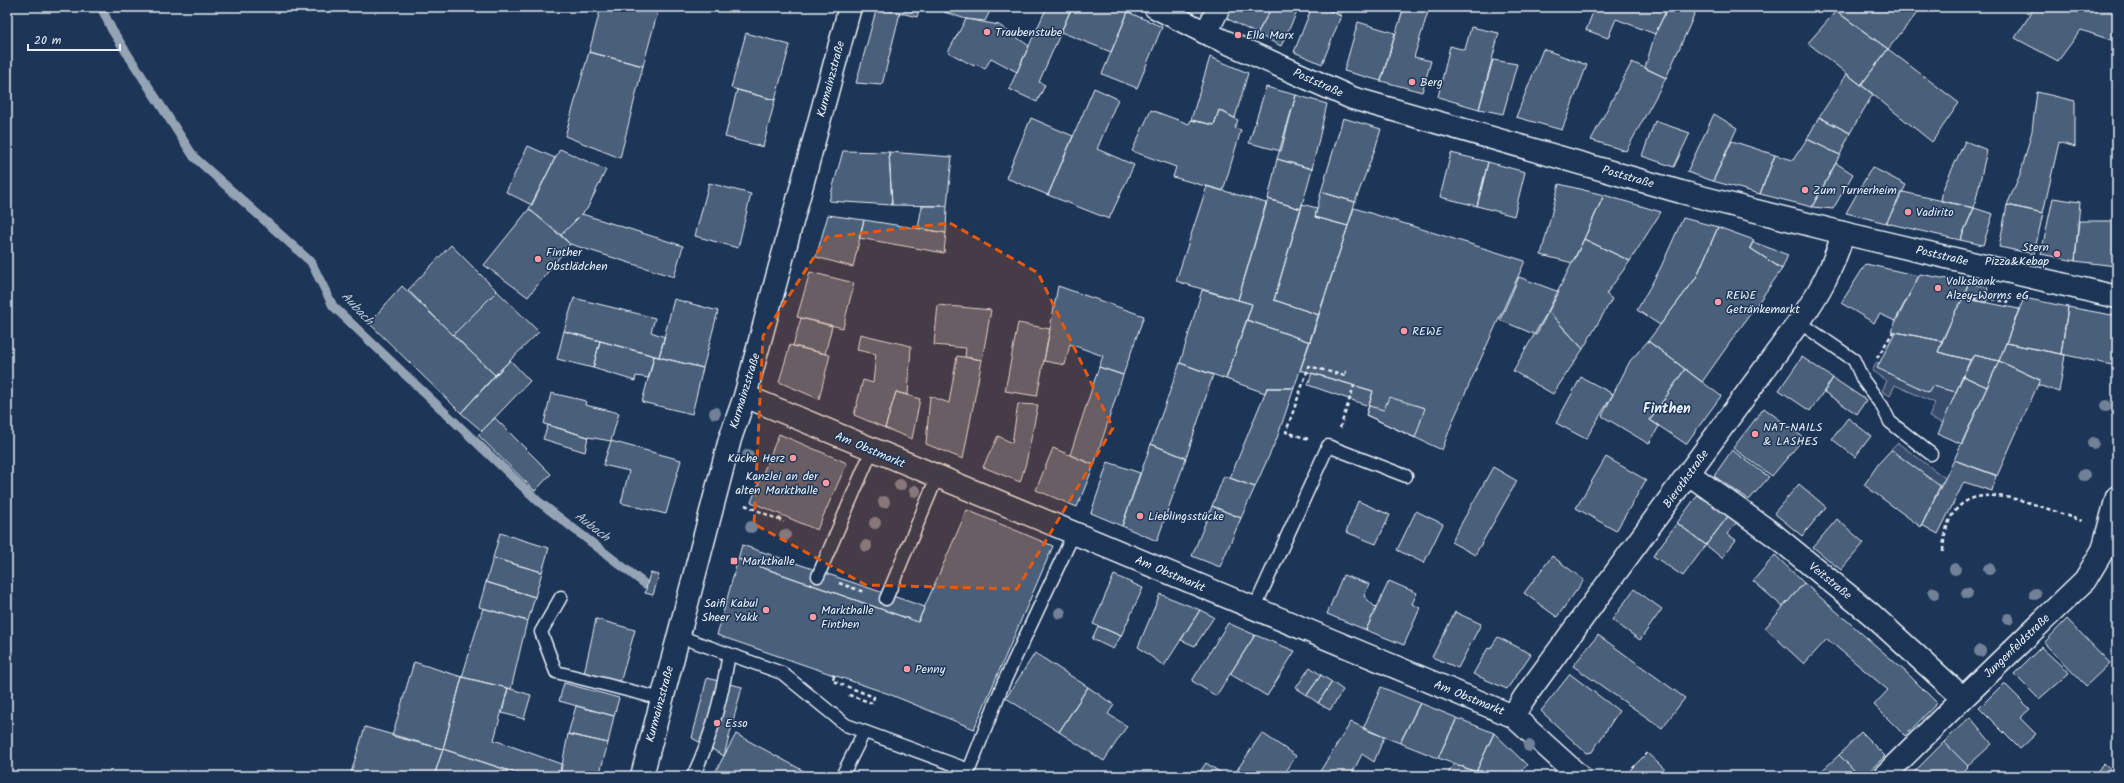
<svg xmlns="http://www.w3.org/2000/svg" width="2124" height="783" viewBox="0 0 2124 783" font-family="Kalam,sans-serif">
	<style>
		.green { fill: #374d6c; stroke: #909fb2 }
		.lines { fill: none; stroke-linecap: round; stroke-linejoin: round }
		.stream { stroke: #95a4b5; stroke-width: 9 }
		.building { fill: #495e7a; stroke: #e8f1f8 }
		.lane-casing { stroke: #e8f1f8; stroke-width: 15 }
		.street-casing { stroke: #e8f1f8; stroke-width: 25 }
		.secondary-casing { stroke: #e8f1f8; stroke-width: 25 }
		.path { stroke: #e8f1f8; stroke-width: 2.5; stroke-dasharray: 4 3; stroke-linecap: butt }
		.lane { stroke: #1d3557; stroke-width: 12 }
		.street { stroke: #1d3557; stroke-width: 22 }
		.secondary { stroke: #1d3557; stroke-width: 22 }
		.tree { fill: #708198 }
		.marked { fill: #e8590c; fill-opacity: 0.2; stroke: #e8590c; stroke-width: 3; stroke-dasharray: 8 5; stroke-linejoin: round }
		.poi-dot { fill: #ff9aa2; stroke: #1d3557; stroke-width: 1.5 }
		.labels { text-anchor: middle; dominant-baseline: central; stroke-width: 3; stroke-linejoin: round; paint-order: stroke }
		.poi-label { font-size: 12px; fill: #e8f1f8; stroke: #1d3557; text-anchor: start }
		.street-label { font-size: 12px; fill: #e8f1f8; stroke: #1d3557 }
		.water-label { font-size: 13px; font-style: italic; fill: #b7c4d1; stroke: #1d3557 }
		.quarter-label { font-size: 14px; font-weight: bold; fill: #e8f1f8; stroke: #1d3557 }
	</style>
	<rect width="100%" height="100%" fill="#1d3557"/>
	<filter id="ink" filterUnits="userSpaceOnUse"><feTurbulence type="fractalNoise" baseFrequency=".025" numOctaves="2"/><feDisplacementMap in="SourceGraphic" scale="8" xChannelSelector="R" yChannelSelector="G"/><feConvolveMatrix kernelMatrix="1 2 1 2 8 2 1 2 1" color-interpolation-filters="sRGB"/></filter>
	<g filter="url(#ink)">
		<path class="green" d="M1877 362 1880 363 1878 368 1928 392 1932 386 1956 392 1943 423 1929 417 1935 403 1895 385 1890 396 1882 391 1887 381 1872 371Z
			M1898 443 1945 478 1940 486 1891 450Z"/>
		<g class="lines">
			<path class="stream" d="M101 7 112 30 194 157 311 262 333 306 538 501 645 584"/>
		</g>
		<path class="building" d="M601 7H659L643 66 589 52Z
			M877 7H920L917 17Z
			M877 7 900 13 882 85 856 83Z
			M946 7H992L985 21 966 19 944 12Z
			M1047 7H1072L1039 82 1045 85 1037 102 1009 89Z
			M1072 7H1117L1128 12 1111 52 1061 32Z
			M1230 7H1272L1257 34 1224 17Z
			M1272 7H1291L1298 10 1281 46 1257 34Z
			M1312 7H1323L1341 16 1322 64 1294 52Z
			M1323 7H1343L1341 16Z
			M1404 7 1428 12 1414 57 1431 61 1422 92 1381 81Z
			M1595 7H1668L1655 34 1616 19 1608 38 1586 30Z
			M1668 7H1686L1696 11 1666 78 1645 68 1655 34Z
			M1839 7H1922L1888 49 1836 11Z
			M2035 7H2117V42L2081 30 2058 61 2015 38Z
			M1836 11 1888 49 1861 85 1808 43Z
			M1128 12 1162 27 1137 88 1102 74Z
			M966 19 999 25 1029 46 1017 72 991 58 985 69 976 64 974 66 948 52Z
			M1358 22 1395 33 1381 81 1344 71Z
			M1471 27 1499 33 1479 109 1438 97 1450 46 1465 50Z
			M746 33 790 45 775 100 731 88Z
			M1543 49 1587 65 1562 130 1516 117Z
			M1888 49 1959 103 1932 142 1861 85Z
			M589 52 643 66 620 158 565 136Z
			M1210 57 1248 73 1235 118 1219 110 1214 125 1191 120Z
			M1493 60 1517 64 1503 114 1479 109Z
			M1632 62 1666 78 1626 151 1591 140Z
			M1847 74 1873 94 1850 133 1819 117Z
			M1266 87 1296 95 1281 151 1249 143Z
			M1094 88 1118 99 1097 149 1134 165 1109 219 1048 195Z
			M737 90 775 100 763 147 725 137Z
			M2037 92 2075 101V147L2059 142 2043 213 2007 205 2021 172 2032 131Z
			M1296 95 1327 104 1312 169 1277 159Z
			M1151 110 1189 124 1191 120 1214 125 1219 110 1238 120 1235 128 1241 130 1223 191 1173 177 1176 167 1132 151Z
			M1714 114 1737 128 1713 181 1687 172Z
			M1819 117 1850 133 1840 155 1807 139Z
			M1031 118 1073 136 1048 195 1006 178Z
			M1343 118 1381 129 1375 149 1355 202 1321 192Z
			M1655 121 1690 133 1674 167 1642 156Z
			M1807 139 1840 155 1812 207 1760 194 1775 155 1793 160Z
			M1732 141 1775 155 1760 194 1713 181Z
			M1965 141 1987 150 1974 208 1941 201 1943 189Z
			M528 146 555 158 532 205 506 192Z
			M560 149 606 170 587 209 561 235 529 209Z
			M843 151 889 152 892 205 829 201Z
			M889 152 952 157 947 206 892 205Z
			M1451 153 1488 162 1477 206 1440 197Z
			M1277 159 1312 169 1301 209 1268 199Z
			M1488 162 1525 172 1514 216 1477 206Z
			M1836 163 1853 174 1833 209 1812 207Z
			M1872 167 1906 185 1886 223 1846 213Z
			M709 183 751 194 738 248 695 236Z
			M1559 184 1604 195 1573 263 1541 255Z
			M1207 186 1266 203 1238 300 1176 281Z
			M1321 192 1355 202 1348 226 1315 217Z
			M1903 192 1974 208 1960 240 1886 223Z
			M1604 195 1661 212 1630 261 1584 239Z
			M2053 198 2080 202 2075 261 2041 254Z
			M1268 199 1301 209 1274 300 1319 315 1310 342 1247 320 1252 304 1238 300Z
			M1302 204 1317 208 1315 217 1348 226 1319 315 1274 300Z
			M2007 205 2043 213 2034 254 1999 247Z
			M922 206H947L946 233 918 228Z
			M1354 208 1525 261 1454 418 1442 450 1366 415 1373 391 1300 370Z
			M1974 208 1993 214 1983 245 1960 240Z
			M529 209 570 244 528 297 484 265Z
			M582 214 683 246 674 277 570 244 561 235Z
			M828 215 864 220 853 267 816 257Z
			M1683 218 1718 227 1696 278 1660 325 1637 310 1660 269Z
			M864 220 946 233 944 253 859 238Z
			M2079 221H2117L2116 266 2075 261Z
			M1718 227 1754 240 1750 248 1782 269 1702 382 1648 341 1696 278Z
			M1584 239 1630 261 1606 294 1612 299 1583 349 1548 311Z
			M2117 241V266H2116Z
			M1753 242 1788 255 1782 269 1750 248Z
			M451 245 497 291 453 335 408 290Z
			M1866 264 1919 276 1895 321 1880 314 1874 323 1841 303Z
			M810 272 854 283 843 328 797 317Z
			M1920 274 1968 283 1964 298 1956 310 1942 341 1891 331Z
			M1519 277 1559 292 1536 335 1500 320Z
			M1968 283 1988 287 1986 303 1964 298Z
			M402 286 495 375 461 413 369 323Z
			M1058 286 1144 316 1123 375 1099 367 1103 356 1070 344 1065 365 1044 361Z
			M1202 290 1252 304 1226 379 1180 363Z
			M497 291 539 332 495 375 453 335Z
			M574 298 655 318 651 332 665 337 659 357 564 331Z
			M1964 298 2019 309 1999 361 1974 355 1970 360 1938 352 1956 310Z
			M2024 298 2068 307 2061 354 2006 343Z
			M674 299 718 311 703 368 659 357Z
			M938 305 991 310 982 360 965 357 966 348 934 345Z
			M2068 307 2117 316V366L2061 354Z
			M1548 311 1583 349 1553 394 1513 371Z
			M801 318 832 326 825 354 793 346Z
			M1247 320 1310 342 1294 388H1267L1265 393 1226 379Z
			M1018 323 1050 329 1037 396 1005 391Z
			M564 331 600 341 593 368 557 359Z
			M1895 332 1942 341 1938 352 1970 360 1956 392 1932 386 1928 392 1877 368Z
			M860 334 911 346 908 395 896 392 885 428 854 415 863 380 873 383 876 354 857 350Z
			M600 341 654 356 649 378 636 376 635 381 593 368Z
			M1648 341 1685 369 1650 420 1659 426 1649 444 1602 416 1630 361Z
			M2006 343 2065 355 2059 392 2038 385 2040 380 1999 361Z
			M790 345 830 355 819 399 779 382Z
			M1974 355 1999 361 1987 387 1963 376Z
			M654 356 703 368 692 414 642 402Z
			M957 356 982 360 963 459 926 444 930 396 949 403Z
			M1802 357 1833 378 1810 411 1779 390Z
			M510 360 530 381 482 431 461 413Z
			M1999 361 2040 380 1997 476 1954 460Z
			M1180 363 1213 375 1186 458 1151 444Z
			M1099 367 1123 375 1094 465 1070 455Z
			M1685 369 1721 396 1686 444 1650 420Z
			M1312 373 1373 391 1369 406 1308 385Z
			M1963 376 1987 387 1962 444 1938 434Z
			M1581 377 1613 394 1586 439 1556 423Z
			M1833 378 1866 400 1857 414 1824 392Z
			M1267 388H1294L1277 438 1255 487 1230 478Z
			M896 392 920 399 912 439 885 428Z
			M551 393 586 401 585 405 619 413 611 441 588 437 544 424Z
			M1389 397 1425 408 1415 438 1366 415 1369 406 1384 410Z
			M1018 404 1038 405 1026 463 1020 482 983 467 998 436 1012 443Z
			M1764 408 1804 438 1772 476 1733 448Z
			M495 418 551 474 535 491 478 435Z
			M1848 418 1871 436 1855 457 1832 439Z
			M548 425 588 437 585 452 543 439Z
			M779 434 847 463 817 530 751 502Z
			M611 441 681 460 666 514 621 503 629 471 603 465Z
			M1151 444 1186 458 1157 541 1122 526Z
			M1053 448 1094 465 1077 507 1036 490Z
			M1732 450 1769 477 1749 500 1714 476Z
			M1891 450 1940 486 1921 527 1864 485 1879 463Z
			M1606 457 1646 480 1616 531 1576 508Z
			M1954 460 1996 475 1992 491 1964 482 1938 534 1922 525Z
			M1108 462 1140 473 1122 526 1091 513Z
			M1493 467 1517 481 1475 555 1451 542Z
			M1224 476 1255 487 1241 518 1212 506Z
			M1799 484 1826 507 1802 536 1774 513Z
			M1699 493 1729 515 1706 545 1677 523Z
			M1358 501 1390 515 1376 544 1346 532Z
			M1212 506 1241 518 1220 567 1192 556Z
			M967 510 1053 546 974 729 889 694 717 635 738 559 918 622Z
			M1416 511 1443 524 1424 563 1397 550Z
			M1729 515 1737 522 1727 534 1736 540 1722 558 1706 545Z
			M1837 519 1864 543 1841 570 1813 547Z
			M1677 523 1706 545 1683 576 1653 556Z
			M500 533 549 548 542 572 493 558Z
			M742 545 925 607 918 622 738 559Z
			M1775 555 1804 583 1783 607 1753 581Z
			M1552 556 1584 580 1557 617 1524 593Z
			M2117 557V567L2112 564Z
			M493 558 542 572 535 597 486 582Z
			M650 573 659 575 653 595 645 593Z
			M1114 575 1143 588 1121 636 1093 624Z
			M1343 575 1369 584 1364 596 1376 608 1366 630 1327 614Z
			M1389 581 1417 593 1412 604 1420 608 1404 645 1366 630Z
			M486 582 535 597 528 621 479 607Z
			M1804 583 1907 673 1937 703 1905 736 1874 705 1888 690 1827 639 1804 664 1765 628Z
			M1634 589 1662 609 1640 640 1612 620Z
			M1160 594 1200 610 1164 666 1138 647Z
			M483 608 527 621 511 689 462 677Z
			M1200 610 1214 617 1195 646 1181 640Z
			M1455 612 1481 624 1458 668 1432 657Z
			M596 619 635 630 620 683 584 674Z
			M2067 619 2110 663 2086 686 2044 643Z
			M1228 623 1255 635 1216 696 1192 681Z
			M1098 626 1121 636 1113 649 1092 639Z
			M1255 635 1295 651 1267 696 1230 674Z
			M1598 635 1685 698 1662 728 1573 666Z
			M1498 637 1531 654 1507 689 1473 674 1488 648 1490 649Z
			M2041 647 2069 673 2039 699 2014 674Z
			M1035 653 1088 687 1059 732 1006 698Z
			M414 662 462 677 443 749 392 736Z
			M1310 667 1321 675 1307 695 1296 688Z
			M1570 674 1619 711 1592 752 1586 753 1541 711Z
			M1321 675 1332 682 1318 703 1307 695Z
			M462 677 508 688 494 740 561 764 560 776H525L443 749Z
			M707 678 742 687 724 756 692 738Z
			M1332 682 1343 690 1330 710 1318 703Z
			M564 683 619 698 614 716 559 701Z
			M2004 683 2030 709 2020 718 2036 734 2020 749 1979 708Z
			M1088 687 1114 705 1108 714 1127 726 1104 761 1059 732Z
			M1381 687 1420 703 1400 743 1363 729Z
			M508 688 531 695 524 719 502 713Z
			M1420 703 1457 718 1438 758 1400 743Z
			M576 706 614 716 608 743 568 734Z
			M1970 717 1992 744 1968 766 1944 742Z
			M1457 718 1494 733 1476 772 1438 758Z
			M1351 722 1384 737 1374 762 1362 754 1351 776H1317Z
			M365 727 443 749 434 776H350Z
			M1861 732 1885 756 1864 776H1860L1839 755Z
			M1262 733 1296 756 1283 776H1233Z
			M1494 733 1527 765 1517 776H1447L1454 763 1476 772Z
			M568 734 608 743 599 776H560Z
			M736 734 813 776H713Z
			M1944 742 1968 766 1958 776H1910Z
			M443 749 525 776H434Z
			M1647 753 1672 776H1624Z
			M1839 755 1860 776H1816Z
			M1206 763 1226 776H1197Z
			M2104 764 2117 776H2098L2095 773Z"/>
		<g class="lines">
			<defs>
				<path id="lane" d="M1799 322 1854 360 1863 380 1882 406 1890 422 1931 454
					M818 576 872 450
					M561 597 541 632 556 672 662 699
					M886 599 937 477
					M1254 609 1328 446 1406 476
					M678 636 782 673 846 725 969 770 1003 684 1074 533
					M693 776C712 737 722 696 729 654
					M842 776 864 732"/>
				<path id="street" d="M1206 33 1219 7
					M1689 474 1774 535 1871 614 1963 698
					M1513 716 1524 698 1799 322C1819 293 1834 267 1843 233
					M1884 776 1963 698 2085 580 2103 550 2117 497"/>
				<path id="secondary" d="M1155 7 1206 33 1352 98 1681 192 1843 233 2117 297
					M745 396 1513 716 1579 776
					M642 776 730 439 745 396 850 7"/>
			</defs>
			<use href="#lane" class="lane-casing"/>
			<use href="#street" class="street-casing"/>
			<use href="#secondary" class="secondary-casing"/>
			<path class="path" d="M1975 300 1976 296 2008 302V300
				M1877 358 1893 332
				M1340 428 1354 386
				M1308 439 1286 432 1309 366 1345 376 1346 371
				M745 505 784 522
				M779 521 782 515
				M1943 551C1948 461 2030 504 2082 521
				M839 583 864 592
				M834 675 833 681 874 697 872 703 846 694"/>
			<use href="#lane" class="lane"/>
			<use href="#street" class="street"/>
			<use href="#secondary" class="secondary"/>
		</g>
		<g class="tree">
			<circle cx="2106" cy="406" r="6"/>
			<circle cx="715" cy="413" r="6"/>
			<circle cx="2093" cy="443" r="6"/>
			<circle cx="748" cy="455" r="6"/>
			<circle cx="2084" cy="475" r="6"/>
			<circle cx="900" cy="485" r="6"/>
			<circle cx="915" cy="491" r="6"/>
			<circle cx="884" cy="502" r="6"/>
			<circle cx="875" cy="523" r="6"/>
			<circle cx="751" cy="527" r="6"/>
			<circle cx="785" cy="535" r="6"/>
			<circle cx="866" cy="546" r="6"/>
			<circle cx="1955" cy="569" r="6"/>
			<circle cx="1989" cy="569" r="6"/>
			<circle cx="1934" cy="593" r="6"/>
			<circle cx="1967" cy="593" r="6"/>
			<circle cx="2035" cy="594" r="6"/>
			<circle cx="1060" cy="613" r="6"/>
			<circle cx="2008" cy="619" r="6"/>
			<circle cx="1980" cy="651" r="6"/>
			<circle cx="1529" cy="746" r="6"/>
		</g>
	</g>
	<path class="marked" d="M950 223 1038 273 1113 428 1017 589 866 585 754 524 763 336 827 237Z"/>
	<g class="poi-dot">
		<circle cx="987" cy="32" r="4"/>
		<circle cx="1238" cy="35" r="4"/>
		<circle cx="1412" cy="82" r="4"/>
		<circle cx="1805" cy="190" r="4"/>
		<circle cx="1908" cy="212" r="4"/>
		<circle cx="2057" cy="254" r="4"/>
		<circle cx="538" cy="259" r="4"/>
		<circle cx="1938" cy="288" r="4"/>
		<circle cx="1718" cy="302" r="4"/>
		<circle cx="1404" cy="331" r="4"/>
		<circle cx="1755" cy="434" r="4"/>
		<circle cx="793" cy="458" r="4"/>
		<circle cx="826" cy="483" r="4"/>
		<circle cx="1140" cy="516" r="4"/>
		<rect x="730" y="557" width="8" height="8" rx="2"/>
		<circle cx="766" cy="610" r="4"/>
		<circle cx="813" cy="617" r="4"/>
		<circle cx="907" cy="669" r="4"/>
		<circle cx="717" cy="723" r="4"/>
	</g>
	<g class="labels">
		<g class="poi-label">
			<text x="995" y="32">Traubenstube</text>
			<text x="1246" y="35">Ella Marx</text>
			<text x="1420" y="82">Berg</text>
			<text x="1813" y="190">Zum Turnerheim</text>
			<text x="1916" y="212">Vadirito</text>
			<text x="2049" y="247" text-anchor="end">Stern<tspan x="2049" dy="14">Pizza&amp;Kebap</tspan></text>
			<text x="546" y="252">Finther<tspan x="546" dy="14">Obstlädchen</tspan></text>
			<text x="1946" y="281">Volksbank<tspan x="1946" dy="14">Alzey-Worms eG</tspan></text>
			<text x="1726" y="295">REWE<tspan x="1726" dy="14">Getränkemarkt</tspan></text>
			<text x="1412" y="331">REWE</text>
			<text x="1763" y="427">NAT-NAILS<tspan x="1763" dy="14">&amp; LASHES</tspan></text>
			<text x="785" y="458" text-anchor="end">Küche Herz</text>
			<text x="818" y="476" text-anchor="end">Kanzlei an der<tspan x="818" dy="14">alten Markthalle</tspan></text>
			<text x="1148" y="516">Lieblingsstücke</text>
			<text x="742" y="561">Markthalle</text>
			<text x="758" y="603" text-anchor="end">Saifi Kabul<tspan x="758" dy="14">Sheer Yakk</tspan></text>
			<text x="821" y="610">Markthalle<tspan x="821" dy="14">Finthen</tspan></text>
			<text x="915" y="669">Penny</text>
			<text x="725" y="723">Esso</text>
		</g>
		<g class="street-label">
			<text transform="translate(831 79) rotate(-75)">Kurmainzstraße</text>
			<text transform="translate(1318 83) rotate(24)">Poststraße</text>
			<text transform="translate(1628 177) rotate(16)">Poststraße</text>
			<text transform="translate(1942 256) rotate(13)">Poststraße</text>
			<text transform="translate(745 391) rotate(-73)">Kurmainzstraße</text>
			<text transform="translate(870 450) rotate(23)">Am Obstmarkt</text>
			<text transform="translate(1686 479) rotate(-54)">Bierothstraße</text>
			<text transform="translate(1170 574) rotate(23)">Am Obstmarkt</text>
			<text transform="translate(1830 581) rotate(39)">Veitstraße</text>
			<text transform="translate(2017 646) rotate(-44)">Jungenfeldstraße</text>
			<text transform="translate(1469 698) rotate(22)">Am Obstmarkt</text>
			<text transform="translate(660 704) rotate(-75)">Kurmainzstraße</text>
		</g>
		<g class="water-label">
			<text transform="translate(357 309) rotate(47)">Aubach</text>
			<text transform="translate(592 527) rotate(38)">Aubach</text>
		</g>
		<g class="quarter-label">
			<text x="1667" y="409">Finthen</text>
		</g>
	</g>
	<rect width="2124" height="783" fill="none" stroke="#1d3557" stroke-width="24"/>
	<rect x="12" y="12" width="2100" height="759" fill="none" stroke="#e8f1f8" stroke-width="1.5" filter="url(#ink)"/>
	<path d="M28 44v6h92v-6" fill="none" stroke="#e8f1f8" stroke-width="2"/>
	<text x="34" y="44" font-size="12" fill="#e8f1f8" stroke="#1d3557" stroke-width="3" paint-order="stroke">20 m</text>
</svg>
